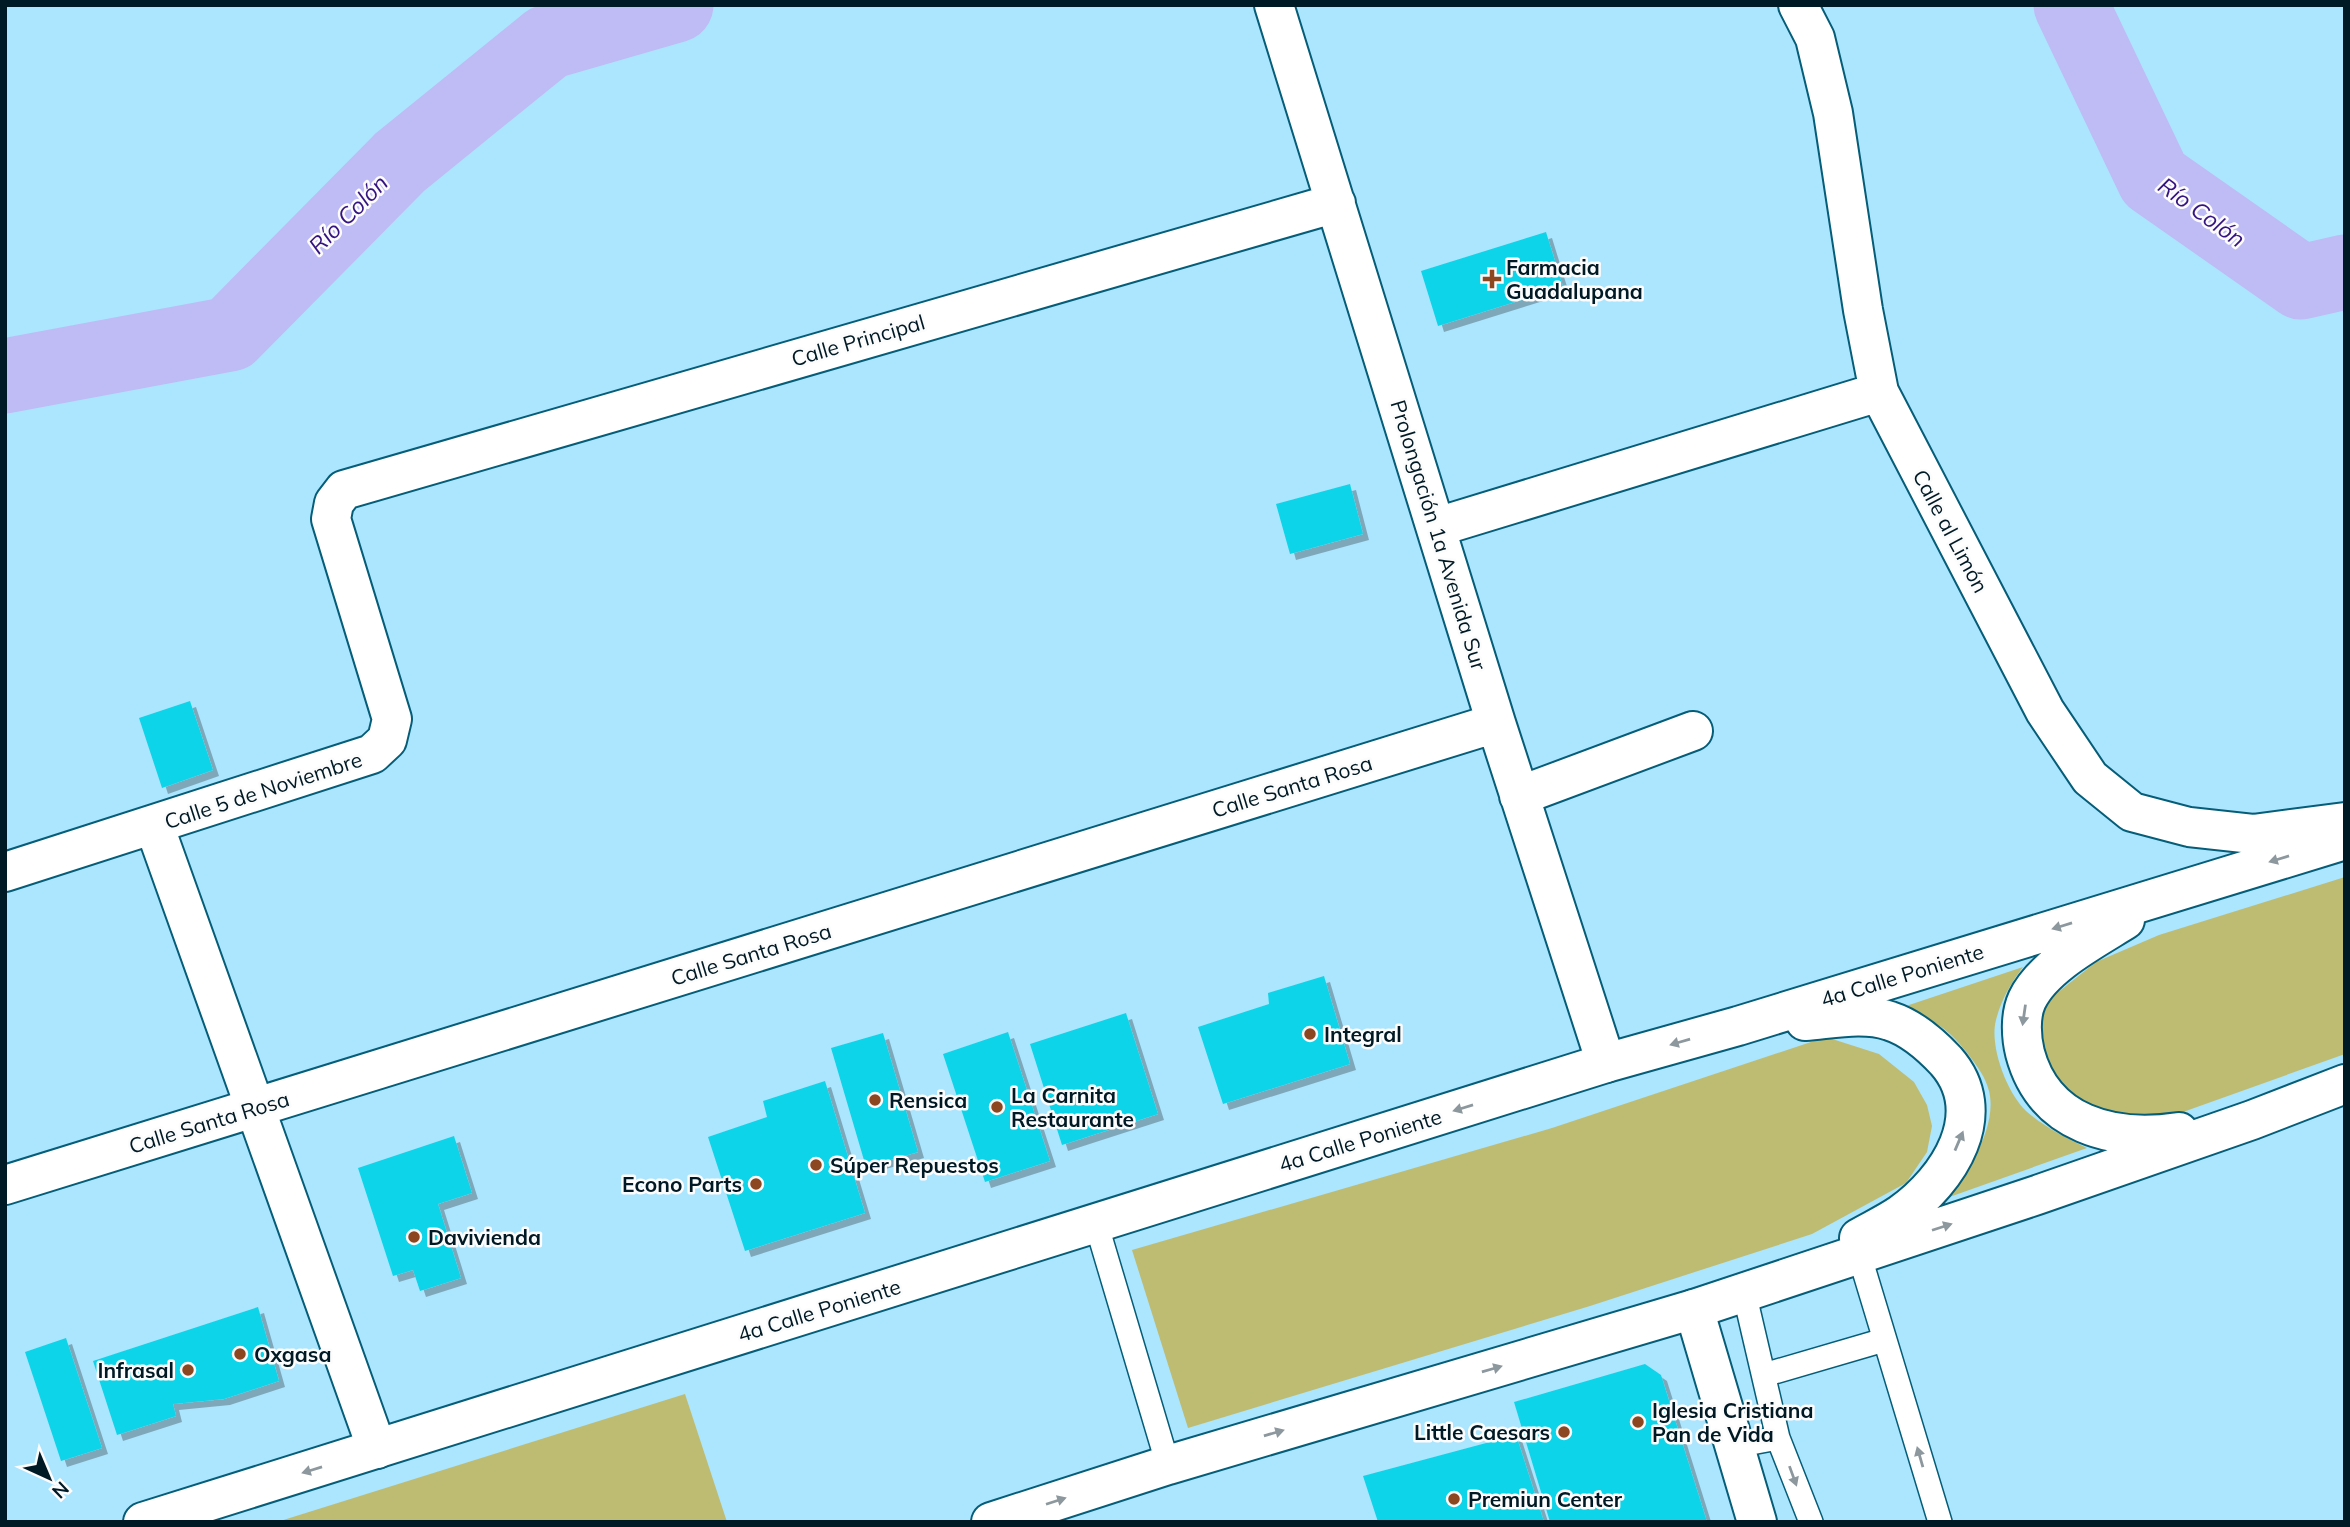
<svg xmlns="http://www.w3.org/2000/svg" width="2350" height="1527" viewBox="0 0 2350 1527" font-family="Mulish,sans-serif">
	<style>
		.green { fill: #bebc72 }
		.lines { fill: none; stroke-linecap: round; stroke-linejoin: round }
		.river { stroke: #bebbf5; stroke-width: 75 }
		.building { fill: #11d4e8; filter: url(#shadow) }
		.lane-casing { stroke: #055d78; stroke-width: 26 }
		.street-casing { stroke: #055d78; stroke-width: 42 }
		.highway-casing { stroke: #055d78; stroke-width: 42 }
		.lane { stroke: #fff; stroke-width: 23 }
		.street { stroke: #fff; stroke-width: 38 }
		.highway { stroke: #fff; stroke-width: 38 }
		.oneway { fill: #8c989d }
		.poi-dot { fill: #8d4720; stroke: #fcfcfc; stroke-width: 2.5 }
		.labels { text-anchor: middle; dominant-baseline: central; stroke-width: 5; stroke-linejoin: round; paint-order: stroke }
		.poi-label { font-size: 21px; font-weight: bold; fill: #001a25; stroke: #fcfcfc; text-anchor: start }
		.street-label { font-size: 21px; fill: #001a25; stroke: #fcfcfc }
		.water-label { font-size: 23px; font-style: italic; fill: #351482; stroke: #fcfcfc }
	</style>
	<defs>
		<filter id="shadow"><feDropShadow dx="6" dy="6" stdDeviation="0" flood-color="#0004"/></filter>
	</defs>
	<rect width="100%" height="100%" fill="#ace5fe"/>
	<path class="green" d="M2345 877V1054L2169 1117 2095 1116 2052 1082 2041 1047 2042 1005 2096 962 2159 935Z
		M2023 967C2011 983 2001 1000 1996 1020 1989 1046 2007 1093 2026 1111 2043 1126 2066 1138 2087 1148L1941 1200C1967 1177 1998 1127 1989 1091 1985 1076 1977 1066 1968 1054 1957 1040 1944 1025 1927 1020 1914 1016 1898 1015 1885 1013Z
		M1826 1037 1879 1054 1914 1082 1927 1105 1932 1126 1927 1152 1906 1183 1812 1234 1590 1306 1188 1428 1132 1250 1552 1128Z
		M685 1394 727 1522H277Z"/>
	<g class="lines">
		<path class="river" d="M2071 5 2154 179 2301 282 2345 272
			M5 376 230 334 400 162 548 42 676 5"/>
	</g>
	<path class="building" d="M1546 232 1563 287 1438 326 1421 271Z
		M1350 484 1363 534 1290 554 1276 504Z
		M190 701 213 770 162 788 139 718Z
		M1324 976 1350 1064 1223 1104 1198 1027 1269 1004 1268 993Z
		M1126 1013 1158 1114 1062 1145 1030 1044Z
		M1008 1032 1050 1161 985 1182 943 1054Z
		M883 1033 918 1152 866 1167 831 1048Z
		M825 1081 865 1213 745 1251 708 1137 767 1117 763 1101Z
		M454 1136 472 1193 438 1204 461 1278 420 1291 413 1270 393 1276 358 1168Z
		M258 1307 279 1381 224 1399 173 1404 176 1416 117 1435 93 1361Z
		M66 1338 102 1448 61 1461 25 1352Z
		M1645 1364 1661 1375 1707 1522H1550L1514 1402Z
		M1516 1435 1544 1522H1378L1363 1476Z"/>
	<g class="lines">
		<defs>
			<path id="lane" d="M1096 1223 1168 1465
				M1859 1254 1940 1522
				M1744 1292 1778 1438 1811 1522
				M1764 1375 1884 1340
				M1735 1446 1778 1438"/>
			<path id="street" d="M1274 5 1496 723 1606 1063
				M1798 5 1815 38 1833 113 1863 310 1879 392 2045 711 2090 778 2132 812 2189 827 2253 834 2345 822
				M1437 527 1879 392
				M1519 796 1693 731
				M154 825 377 1449
				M5 872 372 754 387 740 392 719 331 519 334 503 344 490 1336 203
				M5 1185 1496 723
				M1694 1309 1757 1522"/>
			<path id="highway" d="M2125 920C2093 940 2043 966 2027 1000 2020 1015 2021 1037 2025 1053 2044 1125 2113 1142 2179 1132
				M1805 1021C1832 1019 1864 1012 1890 1021 1912 1028 1931 1045 1946 1061 1992 1113 1949 1180 1901 1214 1888 1223 1873 1230 1859 1238
				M143 1522 1606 1063 1738 1026 2345 840
				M991 1522 1168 1465 1694 1309 2037 1195 2252 1120 2345 1084"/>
		</defs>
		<use href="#lane" class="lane-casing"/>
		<use href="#street" class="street-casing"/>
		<use href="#highway" class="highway-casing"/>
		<use href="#lane" class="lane"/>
		<use href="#street" class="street"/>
		<use href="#highway" class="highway"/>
	</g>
	<defs><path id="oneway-solid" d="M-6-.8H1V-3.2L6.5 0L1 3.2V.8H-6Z" transform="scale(1.75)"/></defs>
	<g class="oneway">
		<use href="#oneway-solid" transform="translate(2279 859) rotate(163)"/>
		<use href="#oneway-solid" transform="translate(2062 926) rotate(163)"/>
		<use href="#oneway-solid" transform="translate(2024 1015) rotate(98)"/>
		<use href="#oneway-solid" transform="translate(1680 1042) rotate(164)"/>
		<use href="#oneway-solid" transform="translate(1463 1108) rotate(163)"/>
		<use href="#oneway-solid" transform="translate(1959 1141) rotate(-67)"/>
		<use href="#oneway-solid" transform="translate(1942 1227) rotate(-18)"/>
		<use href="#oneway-solid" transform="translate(1492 1369) rotate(-16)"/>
		<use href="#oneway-solid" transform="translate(1274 1433) rotate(-16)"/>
		<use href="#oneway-solid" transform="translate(1920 1457) rotate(-106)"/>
		<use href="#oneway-solid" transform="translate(312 1470) rotate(163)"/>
		<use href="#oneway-solid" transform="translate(1793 1476) rotate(70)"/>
		<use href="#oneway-solid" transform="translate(1056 1501) rotate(-18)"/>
	</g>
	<g class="poi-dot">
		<path d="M1488.5 268.5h7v7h7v7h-7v7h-7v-7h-7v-7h7z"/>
		<circle cx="1310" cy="1034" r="7"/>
		<circle cx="875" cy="1100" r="7"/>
		<circle cx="997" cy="1107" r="7"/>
		<circle cx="816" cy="1165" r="7"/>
		<circle cx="756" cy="1184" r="7"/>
		<circle cx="414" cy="1237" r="7"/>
		<circle cx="240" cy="1354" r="7"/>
		<circle cx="188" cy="1370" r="7"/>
		<circle cx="1638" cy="1422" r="7"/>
		<circle cx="1564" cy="1432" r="7"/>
		<circle cx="1454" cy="1499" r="7"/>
	</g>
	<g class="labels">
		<g class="poi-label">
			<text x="1506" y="267">Farmacia<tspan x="1506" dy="24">Guadalupana</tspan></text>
			<text x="1324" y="1034">Integral</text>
			<text x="1011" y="1095">La Carnita<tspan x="1011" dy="24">Restaurante</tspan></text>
			<text x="889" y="1100">Rensica</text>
			<text x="830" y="1165">Súper Repuestos</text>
			<text x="742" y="1184" text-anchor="end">Econo Parts</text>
			<text x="428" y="1237">Davivienda</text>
			<text x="254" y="1354">Oxgasa</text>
			<text x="174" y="1370" text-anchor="end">Infrasal</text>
			<text x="1652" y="1410">Iglesia Cristiana<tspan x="1652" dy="24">Pan de Vida</tspan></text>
			<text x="1550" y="1432" text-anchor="end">Little Caesars</text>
			<text x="1468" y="1499">Premiun Center</text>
		</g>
		<g class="street-label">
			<text transform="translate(858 340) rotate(-16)">Calle Principal</text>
			<text transform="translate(1951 531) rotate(62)">Calle al Limón</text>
			<text transform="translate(1439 535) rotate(73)">Prolongación 1a Avenida Sur</text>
			<text transform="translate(1292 786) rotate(-17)">Calle Santa Rosa</text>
			<text transform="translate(263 790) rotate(-18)">Calle 5 de Noviembre</text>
			<text transform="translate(751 954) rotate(-17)">Calle Santa Rosa</text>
			<text transform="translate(1902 975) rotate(-17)">4a Calle Poniente</text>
			<text transform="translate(209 1122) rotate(-17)">Calle Santa Rosa</text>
			<text transform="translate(1360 1140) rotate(-17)">4a Calle Poniente</text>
			<text transform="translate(819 1310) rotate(-17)">4a Calle Poniente</text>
		</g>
		<g class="water-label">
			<text transform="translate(2202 212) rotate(36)">Río Colón</text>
			<text transform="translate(348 214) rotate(-45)">Río Colón</text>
		</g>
	</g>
	<rect width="2350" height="1527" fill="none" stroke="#001a25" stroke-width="14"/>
	<g transform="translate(49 1478) rotate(136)" stroke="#fcfcfc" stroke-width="5" paint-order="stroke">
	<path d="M0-5L12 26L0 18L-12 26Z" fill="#001a25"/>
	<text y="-10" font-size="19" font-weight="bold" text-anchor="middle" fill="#001a25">N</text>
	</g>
</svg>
